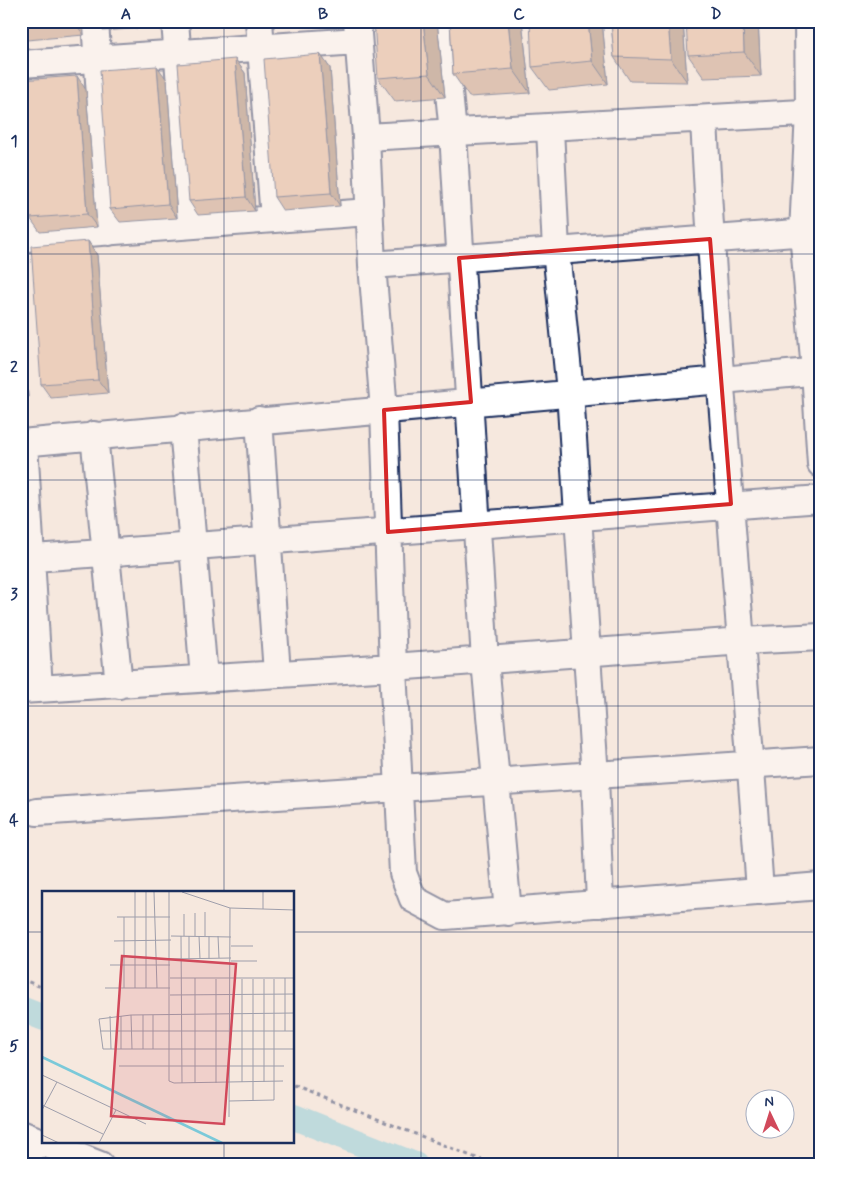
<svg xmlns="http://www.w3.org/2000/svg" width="842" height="1186" viewBox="0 0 842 1186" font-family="Mynerve,sans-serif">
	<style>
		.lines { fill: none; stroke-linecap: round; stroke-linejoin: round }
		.canal { stroke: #7bc9d9; stroke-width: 26 }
		.street-casing { stroke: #1b2f5e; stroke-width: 30 }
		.path { stroke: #1b2f5e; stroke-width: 3; stroke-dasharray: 4 4; stroke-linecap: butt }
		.street { stroke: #fff; stroke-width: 26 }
		.wall { fill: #c2987e; stroke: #1b2f5e }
		.shaded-wall { fill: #9e7c66; stroke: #1b2f5e }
		.building { fill: #e1b192; stroke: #1b2f5e }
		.marked { fill: none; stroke: #d62828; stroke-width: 4; stroke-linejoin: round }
		.grid { fill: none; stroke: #1b2f5e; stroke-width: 1; stroke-opacity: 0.55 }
		.inset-river { fill: none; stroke: #7bc9d9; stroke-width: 2.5 }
		.inset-road { fill: none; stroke: #9e9eab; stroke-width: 1 }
		.view { fill: #d1495b; fill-opacity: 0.15; stroke: #d1495b; stroke-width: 2.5 }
		.inset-edge { fill: none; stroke: #1b2f5e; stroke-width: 2.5 }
		.neatline { fill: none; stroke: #1b2f5e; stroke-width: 2 }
		.grid-label { font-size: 16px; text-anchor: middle; font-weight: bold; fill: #1b2f5e }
	</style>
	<rect width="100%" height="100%" fill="#f6e8de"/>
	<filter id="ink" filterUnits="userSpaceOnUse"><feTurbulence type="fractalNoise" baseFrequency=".02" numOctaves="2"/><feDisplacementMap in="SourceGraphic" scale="10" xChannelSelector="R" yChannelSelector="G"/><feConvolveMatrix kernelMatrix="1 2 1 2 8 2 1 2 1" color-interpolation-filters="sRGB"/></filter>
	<g filter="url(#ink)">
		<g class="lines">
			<path class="canal" d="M21 1009 44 1018
				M294 1117 415 1165"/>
			<defs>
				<path id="street" d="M95 21 109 232
					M175 21 191 225
					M259 21 274 219
					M357 21 366 137 372 265 384 410 393 667 403 873 413 899 445 916 821 886
					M442 21 453 133 485 661 508 912
					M808 21 809 113 803 232 815 371 821 464
					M21 64 358 41
					M704 120C717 377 742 634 760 891
					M21 127 28 238
					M550 129 556 250 570 392 595 777 600 904
					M366 137 821 112
					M21 238 369 212
					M372 265 821 231
					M259 420 277 673
					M183 427 204 678
					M94 435 119 685
					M21 443 821 371
					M24 443 39 689
					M21 559 821 499
					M21 690 393 667 743 641 821 637
					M37 812 821 760
					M21 1134 100 1165
					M24 1165 36 1140"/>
			</defs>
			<use href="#street" class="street-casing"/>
			<path class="path" d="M21 979 44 988
				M294 1086 494 1165"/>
			<use href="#street" class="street"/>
		</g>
		<path class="wall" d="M21 21H83L84 35 27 40 21 32Z
			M96 21H160V27L103 31Z
			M177 21H237V22L180 27Z
			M437 21 445 97 395 101 378 78Z
			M450 21H522L530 93 469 97 453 74Z
			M602 21 608 84 549 90 532 67Z
			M611 21H683L687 82 630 81 614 57Z
			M758 21 761 76 704 78 688 55Z
			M320 54 330 68 340 206 283 211 274 197Z
			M235 59 245 73 255 211 198 215 189 201Z
			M167 80 177 218 120 222 110 209Z
			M86 90 97 227 40 232 30 218Z
			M88 241 97 255 108 393 51 398 41 384Z
			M21 307 28 397 21 398Z"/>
		<path class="shaded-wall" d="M74 21H83L84 35 74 22Z
			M156 21H160V27Z
			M423 21H437L445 97 429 74Z
			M508 21H522L530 93 513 69Z
			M588 21H602L608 84 592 61Z
			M668 21H683L687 82 671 59Z
			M743 21H758L761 76 744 52Z
			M320 54 330 68 340 206 331 193Z
			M235 59 245 73 255 211 246 197Z
			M157 66 167 80 177 218 168 204Z
			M77 76 86 90 97 227 87 214Z
			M88 241 97 255 108 393 98 380Z
			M21 307 28 397 21 387Z"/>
		<path class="building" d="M21 21H74V22L21 26Z
			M374 21H423L429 74 378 78Z
			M450 21H508L513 69 453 74Z
			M530 21H588L592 61 532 67Z
			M611 21H668L671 59 614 57Z
			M686 21H743L744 52 688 55Z
			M818 21H821V47H820Z
			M320 54 331 193 274 197 264 59Z
			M235 59 246 197 189 201 178 64Z
			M157 66 168 204 110 209 100 70Z
			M77 76 87 214 30 218 21 99V80Z
			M88 241 98 380 41 384 31 246Z"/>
	</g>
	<path d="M0 0H842V1186H0ZM710 239 731 504 388 532 384 410 471 402 459 258Z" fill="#f6e8de" fill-opacity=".55" fill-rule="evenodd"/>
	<path class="marked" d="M710 239 731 504 388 532 384 410 471 402 459 258Z"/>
	<path class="grid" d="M224 21V892M421 21V1165M618 21V1165M21 254H821M21 480H821M21 706H821M21 932H44M294 932H821M224 1142V1165"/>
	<g transform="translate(42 891)">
		<rect width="252" height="252" fill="#f6e8de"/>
		<path class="inset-river" d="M0 166 180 252"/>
		<path class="inset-road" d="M104 1V97M112 1 115 97M127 1V190L132 192 241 190M140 1 188 17 253 19M221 1V18M163 21V45M153 22V45M142 23V45M75 26H128M129 45 189 46M139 45 140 192M147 45V68M157 45 158 68M167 45V68M176 45 177 67M72 50 129 49M189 55H211M128 68 189 67M189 70H215M68 74H128M128 87H253M243 87V140M174 88V192M200 88V191M222 88V191M63 97H128M82 97V26M93 97V1M128 104 253 103M253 122 89 124 57 128 61 158H253M89 124 90 158M101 124V158M111 124V158M68 125 69 158M58 140H253M79 158V125M77 175H242M0 184 104 233M153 192V87M187 210 232 209V88M211 210V88M0 214 61 243M0 219 15 191M187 226 188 17M0 244 17 252M57 252 74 219"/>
		<path class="view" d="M80 65 194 73 182 233 69 225Z"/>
		<rect width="252" height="252" class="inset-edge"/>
	</g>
	<rect width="842" height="1186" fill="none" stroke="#fff" stroke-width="55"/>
	<g transform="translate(770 1114) rotate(356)"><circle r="24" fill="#ffffff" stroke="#a4acbf"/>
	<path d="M0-4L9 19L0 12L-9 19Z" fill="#d1495b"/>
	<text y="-8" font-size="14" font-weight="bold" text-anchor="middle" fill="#1b2f5e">N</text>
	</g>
	<rect x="28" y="28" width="786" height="1130" class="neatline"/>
	<g class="grid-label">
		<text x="126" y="19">A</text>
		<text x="323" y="19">B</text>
		<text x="519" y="19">C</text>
		<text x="716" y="19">D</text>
		<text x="14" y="146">1</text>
		<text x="14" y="372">2</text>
		<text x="14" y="599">3</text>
		<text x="14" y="825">4</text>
		<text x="14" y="1051">5</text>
	</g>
</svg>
